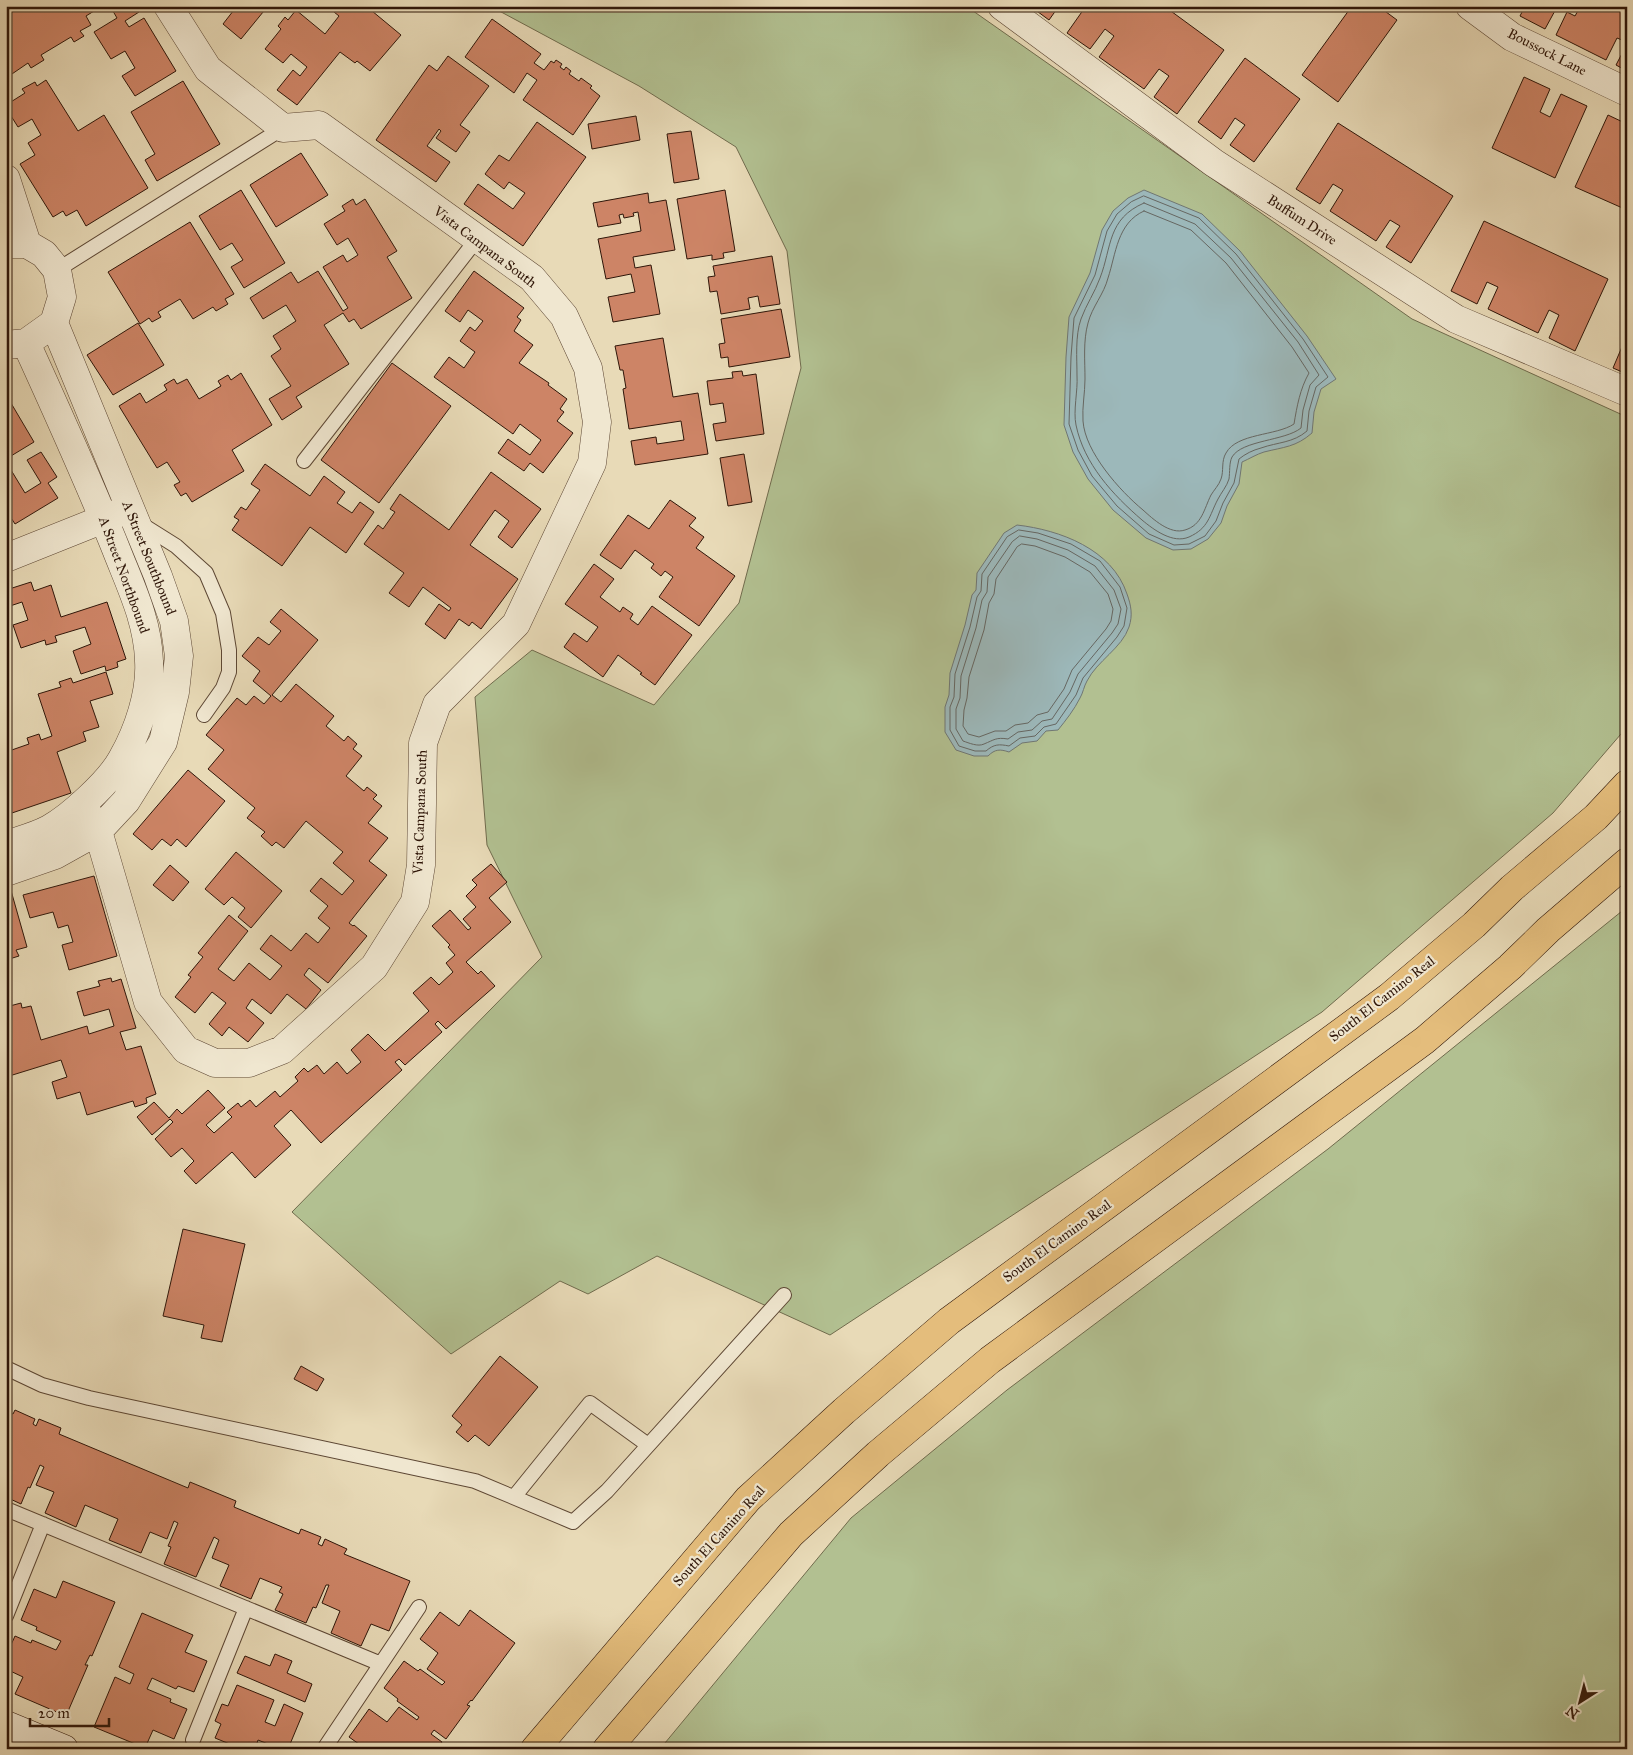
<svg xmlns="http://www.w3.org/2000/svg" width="1633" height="1755" viewBox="0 0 1633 1755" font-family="'IM FELL Great Primer',serif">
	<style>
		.green { fill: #b2c091; stroke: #706b4d }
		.water { fill: #9cb8ba; stroke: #707773 }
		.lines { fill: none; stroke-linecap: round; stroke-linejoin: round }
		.shore { stroke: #666762; stroke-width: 1 }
		.building { fill: #cd8466; stroke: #2f1609 }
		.lane-casing { stroke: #5d4734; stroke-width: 16 }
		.street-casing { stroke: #5d4734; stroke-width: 29 }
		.secondary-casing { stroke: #2f1609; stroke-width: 29 }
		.primary-casing { stroke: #2f1609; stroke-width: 29 }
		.lane { stroke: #f0e7d0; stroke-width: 14 }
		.street { stroke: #f0e7d0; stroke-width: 28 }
		.secondary { stroke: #f0e7d0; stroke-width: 28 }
		.primary { stroke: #e4bd7c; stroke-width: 28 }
		.labels { text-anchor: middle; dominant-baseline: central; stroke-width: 4.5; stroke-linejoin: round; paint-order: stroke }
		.street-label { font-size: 14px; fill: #2f1609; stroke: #f0e7d0 }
	</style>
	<rect width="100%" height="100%" fill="#e8dab7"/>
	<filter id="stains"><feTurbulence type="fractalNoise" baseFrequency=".004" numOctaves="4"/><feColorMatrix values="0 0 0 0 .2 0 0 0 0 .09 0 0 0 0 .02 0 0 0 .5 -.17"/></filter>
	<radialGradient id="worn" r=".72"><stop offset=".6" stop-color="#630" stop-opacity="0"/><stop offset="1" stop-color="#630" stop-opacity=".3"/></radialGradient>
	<path class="green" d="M490 6H966L1412 319 1627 417V727L1553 813 1322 1012 830 1335 657 1256 588 1294 560 1281 451 1354 292 1212 542 957 487 845 475 697 532 650 654 705 739 603 801 368 787 251 736 147 639 86Z
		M1627 907V1749H660L851 1518 1007 1390 1328 1149Z"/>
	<path class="water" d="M1144 190 1202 214 1240 251 1307 336 1336 379 1321 389 1314 412 1312 433C1296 447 1284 447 1264 452 1257 454 1249 459 1242 462L1239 484 1227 506 1221 523 1208 539 1191 549 1173 550 1146 538 1113 510 1088 479 1073 452 1064 425 1066 357 1069 317 1090 273 1102 230 1113 211 1128 198Z
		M1017 525C1060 530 1112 549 1127 594 1131 605 1133 615 1129 627 1122 648 1097 661 1087 681 1084 686 1083 693 1080 698 1074 710 1066 720 1058 730L1046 731 1037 741 1022 743 1009 752C1000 749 995 749 988 756H974L956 750 945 732V707L949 695 950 673 965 625 972 595 976 590 977 573 1004 533Z"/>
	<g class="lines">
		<path class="shore" d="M1144 196 1199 218 1236 254 1303 339 1328 377 1316 387 1309 411 1307 431C1293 443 1278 442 1261 448 1253 450 1245 454 1239 459L1234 483 1223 503 1216 521 1205 536 1189 544 1174 545 1149 534 1117 506 1092 476 1078 450 1069 424 1071 357 1074 318 1095 275 1107 231 1117 214 1131 202Z
			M1144 203 1195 224 1231 258 1298 342 1319 375 1310 385 1303 410 1301 428C1285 441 1242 440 1232 457 1229 463 1230 472 1229 479 1227 486 1221 493 1218 499 1209 516 1209 528 1189 537 1173 544 1154 530 1142 520 1113 495 1084 464 1076 425 1073 411 1078 390 1077 376 1077 358 1075 336 1081 319 1086 305 1095 292 1100 278 1112 247 1107 219 1144 203Z
			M1144 211 1191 230 1226 263 1292 347 1309 373C1300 389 1297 406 1294 424 1276 436 1237 433 1226 453 1221 461 1224 471 1221 479 1219 485 1214 490 1211 495 1204 509 1202 525 1185 530 1170 535 1153 519 1143 510 1120 491 1085 452 1083 421 1082 407 1085 393 1085 379 1085 361 1083 341 1088 323 1092 307 1104 294 1108 278 1116 254 1117 223 1144 211Z
			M1019 530 1038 533 1071 544 1100 561 1120 587 1127 608 1124 626 1117 637 1083 678 1076 695 1056 724 1044 727 1035 736 1020 738 1009 746C999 744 994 744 986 751H975L959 746 950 730V707L954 697 955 674 970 627 977 597 981 591 982 574 1007 537Z
			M1020 536 1037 539 1068 550 1095 566 1114 590 1121 609 1118 624 1112 633 1078 674 1070 692 1052 719 1042 721 1032 730 1018 732 1008 739C996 737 994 740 984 744 978 747 969 743 963 741L956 729V709L960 698 961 676 976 628 982 600 987 592 988 577 1012 542Z
			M1022 544 1035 546 1065 557 1090 572 1108 594 1113 609 1111 621 1106 629 1072 670 1064 689 1048 712 1037 715 1028 723 1015 725 1006 731H995L979 737 968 734 963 726 964 710 967 698 969 677 984 630 989 603 994 594 996 579 1017 547Z"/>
	</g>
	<path class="building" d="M6 6H102L86 16 91 25 80 31 84 36 74 42 71 37 41 55 44 60 31 68 28 63 9 76 6 72Z
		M110 6H136L139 12 125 21 129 27 144 18 176 71 135 96 122 76 135 68 125 51 111 59 94 32 117 18Z
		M237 6H268L241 39 223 24Z
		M339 6H366L401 35 370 71 357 61 355 63 340 52 297 105 277 90 293 70 300 76 307 67 291 54 283 63 265 49 281 29 278 26 285 17 288 20 296 10 325 34 339 16 334 12Z
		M1030 6H1059L1049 20Z
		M1086 6H1164L1224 50 1177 114 1154 97 1169 76 1159 69 1144 89 1099 57 1114 36 1105 29 1090 49 1067 33Z
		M1352 6H1378L1397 20 1338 102 1302 75Z
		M1525 6H1564L1562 10 1557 7 1545 29 1520 16Z
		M1578 6H1627V42L1617 38 1606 60 1556 35 1567 12 1575 16 1580 7Z
		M492 19 541 54 534 63 544 70 551 61 554 63 556 60 562 64 560 67 564 70 566 67 571 71 569 74 579 81 581 78 592 86 590 88 600 96 573 135 523 100 537 80 527 73 514 93 465 57Z
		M1627 44V71L1616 65Z
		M448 56 489 86 460 125 470 132 456 152 436 138 441 131 439 129 427 146 450 162 436 182 376 140 429 65 437 71Z
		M1245 58 1300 99 1254 162 1230 145 1245 125 1235 118 1221 139 1198 122Z
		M1524 77 1550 89 1540 112 1550 117 1561 94 1587 106 1555 178 1492 148Z
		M46 80 78 131 104 115 148 188 86 226 77 210 66 216 63 211 53 217 20 164 35 155 28 143 41 135 32 119 18 127 6 108V105L25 93 22 89 35 82 37 86Z
		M183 81 220 144 157 181 145 160 155 154 131 112Z
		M1608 115 1627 124V142L1623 150 1627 151V210L1575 187Z
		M636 116 640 140 592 149 588 124Z
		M537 122 586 157 523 246 464 204 478 184 513 209 525 193 509 182 504 189 485 174 499 155 509 161Z
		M1338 123 1453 196 1411 263 1386 247 1400 226 1390 220 1376 241 1330 211 1343 190 1333 184 1320 204 1296 189Z
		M691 131 699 179 674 183 667 134Z
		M301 153 328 195 276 227 250 185Z
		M241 190 285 263 244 288 231 267 243 260 232 243 220 250 199 216Z
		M725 190 735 251 723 253 724 258 712 260V255L687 259 677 199Z
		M648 193 649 203 666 200 675 250 633 257 635 268 651 265 660 314 613 322 608 297 635 292 631 274 606 279 598 239 641 231 638 212 633 213 634 216 624 218 623 214 619 215 621 223 598 227 593 203Z
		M353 199 356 205 365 199 397 251 387 257 412 298 361 329 354 319 349 322 343 313 324 325 349 364 296 397 302 407 282 420 269 399 291 386 271 356 281 349 273 336 296 321 286 305 263 319 250 298 291 272 298 283 318 271 343 311 348 308 323 267 343 255 347 262 358 255 348 238 337 245 324 224 345 211 342 206Z
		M1484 221 1608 279 1575 351 1549 338 1559 315 1549 310 1538 333 1488 309 1498 287 1487 282 1477 304 1451 291Z
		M190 222 234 294 225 299 228 304 216 311 213 307 193 319 180 299 158 312 161 317 152 322 149 318 140 324 108 272Z
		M772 256 780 304 760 307 758 296 748 298 750 309 721 314 717 291 710 292 708 277 715 276 713 266Z
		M474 271 524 308 517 317 521 320 514 331 533 345 519 363 549 383 548 385 567 399 560 409 564 412 557 421 573 433 543 473 530 463 524 471 498 453 508 439 530 455 541 440 520 424 513 434 434 377 449 357 464 368 475 352 460 341 470 327 475 331 483 321 468 310 460 322 445 311Z
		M781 309 790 357 729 367 728 357 721 358 719 344 725 343 721 319Z
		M138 323 164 365 113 395 87 355Z
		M1627 335V374L1613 368Z
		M663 338 673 397 698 393 708 454 635 465 631 441 656 437 657 444 684 440 681 421 629 429 623 389 626 388 623 370H620L615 346Z
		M392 363 451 406 379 503 321 460Z
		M742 371 743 376 756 374 764 434 716 441 713 424 726 422 723 403 710 405 707 381 733 378 732 372Z
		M241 373 272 425 232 450 244 471 192 502 186 493 181 496 174 485 180 482 167 462 157 468 119 406 140 393 146 403 167 390 164 385 174 379 177 384 187 379 199 399 221 386 218 381 228 375 231 380Z
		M8 398 34 442 6 459V399Z
		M41 452 57 477 48 483 58 498 15 524 6 510V473L11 470 25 493 41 483 27 460Z
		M744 454 752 502 728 506 720 458Z
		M265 464 310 496 324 476 345 492 337 503 352 513 360 502 374 512 346 553 310 527 282 566 232 530 239 520 234 517 241 507 246 510 260 490 251 484Z
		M491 472 541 509 512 548 498 537 509 521 495 510 470 545 518 579 481 629 472 622 469 626 459 619 445 639 425 624 439 604 449 611 451 608 423 587 409 607 389 593 404 573 364 544 378 525 383 529 395 512 390 509 400 494 449 530Z
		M670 500 696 518 689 526 704 537 696 548 735 576 699 626 659 597 673 577 665 571 661 576 651 568 654 564 635 550 621 569 600 555 628 515 649 529Z
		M594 564 614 579 600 597 620 612 623 607 633 614 630 619 638 625 652 606 692 635 655 685 640 674 642 673 618 655 603 677 564 647 574 633 587 642 598 627 565 604Z
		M31 582 34 591 51 585 61 617 107 602 126 659 117 662 118 667 106 671 105 666 81 674 73 651 91 644 85 627 55 636 57 642 46 645 45 640 21 648 13 625 28 620 22 602 7 607 6 590Z
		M281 609 318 640 272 695 281 702 296 684 334 716 326 726 344 741 348 736 357 744 353 749 362 756 346 776 364 791 367 787 377 795 373 799 382 806 368 823 388 838 369 861 387 875 349 923 353 926 354 925 367 936 328 983 309 968 304 975 321 990 306 1009 287 994 271 1014 252 999 246 1008 264 1023 248 1042 229 1027 222 1036 209 1024 226 1003 212 992 195 1013 175 997 191 977 188 975 203 957 198 953 229 915 248 931 218 969 234 981 249 963 270 980 282 966 260 949 271 935 291 951 306 933 318 943 330 928 318 918 328 906 310 891 321 878 342 895 354 881 333 863 343 852 306 821 284 848 276 842 272 846 261 836 265 832 247 818 255 808 208 769 224 750 206 735 237 698 246 705 254 696 264 704 271 696 253 681 260 671 242 656 258 637 269 645 281 631 270 622Z
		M106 672 113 694 90 701 99 727 83 732 86 741 57 752 71 793 6 815V752L29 744 27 738 39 734 41 740 52 736 38 694 61 687 59 682 71 678 73 683Z
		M188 770 225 801 186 847 177 839 171 846 162 839 152 850 133 834Z
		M236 852 282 891 251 928 238 917 245 908 232 897 224 905 205 889Z
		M491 864 507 882 489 898 511 922 466 962 478 974 481 971 495 986 446 1029 438 1021 435 1024 442 1032 405 1065 399 1059 395 1062 402 1070 321 1143 291 1110 274 1126 291 1145 255 1178 232 1152 196 1184 184 1171 194 1161 182 1148 171 1157 155 1139 173 1122 170 1119 152 1135 137 1117 154 1102 169 1118 177 1109 182 1114 208 1090 225 1108 206 1125 214 1133 232 1117 227 1112 238 1103 241 1107 250 1100 256 1107 275 1091 280 1097 298 1081 295 1077 304 1068 308 1072 317 1065 324 1074 337 1062 347 1074 361 1062 351 1050 368 1034 385 1051 429 1011 413 993 431 977 439 985 453 972 446 963 455 955 448 947 450 945 432 926 450 910 468 930 471 928 463 919 476 907 466 896 477 885 472 880Z
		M170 865 189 882 173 901 153 885Z
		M94 876 117 956 69 970 62 945 73 942 68 925 58 928 53 912 30 918 23 895Z
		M10 887 27 947 16 950 19 956 6 960 11 976 6 978V888Z
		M111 978 112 982 121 979 136 1028 120 1032 126 1050 141 1046 156 1094 146 1098 147 1103 135 1107 133 1101 87 1115 80 1092 57 1099 52 1082 67 1077 61 1060 6 1077V1058L8 1057 6 1052V1007L21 1003 22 1008 31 1006 41 1040 87 1026 89 1034 114 1026 109 1009 84 1016 77 992 100 986 98 981Z
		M183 1229 245 1244 222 1342 201 1338 204 1325 163 1316Z
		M500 1356 538 1387 489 1446 475 1435 468 1442 456 1432 462 1425 452 1416Z
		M301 1366 324 1379 317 1391 294 1379Z
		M15 1410 35 1419 33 1424 36 1426 39 1419 61 1428 59 1434 188 1488 190 1482 236 1501 234 1507 299 1534 301 1529 321 1537 318 1544 322 1546 325 1539 347 1549 344 1554 410 1581 389 1631 371 1624 361 1646 331 1633 340 1611 322 1603 329 1585H326L316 1608 313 1607 306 1623 275 1610 283 1594 279 1592 282 1587 260 1578 251 1599 220 1586 229 1565 212 1558 219 1540 214 1537 196 1577 164 1564 171 1547 168 1546 178 1523 174 1521 167 1539 150 1532 141 1553 109 1540 118 1519 85 1505 76 1527 45 1513 54 1492 36 1485 44 1467 40 1465 30 1488 28 1487 21 1504 6 1497V1412L13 1414Z
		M63 1581 115 1602 92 1656 90 1655 85 1665H88L66 1716 15 1694 23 1677 6 1669V1656L15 1636 31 1643 32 1640 56 1650 61 1641 36 1630 37 1627 21 1620 34 1589 56 1598Z
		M470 1610 515 1643 472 1701 471 1700 467 1705 470 1706 446 1739 434 1730 431 1734 442 1742 437 1749H366L349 1737 369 1709 387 1722 399 1707 417 1720 419 1717 397 1701 398 1699 384 1688 404 1661 418 1671 420 1669 442 1685 445 1682 427 1669 438 1653 420 1639 440 1612 459 1626Z
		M142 1613 193 1635 185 1652 207 1661 194 1692 178 1686 176 1689 152 1678 147 1689 171 1699 170 1702 187 1709 174 1739 153 1730 145 1748 94 1727 115 1677 130 1684 134 1674 119 1667Z
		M275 1654 292 1661 287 1673 312 1684 305 1702 237 1673 245 1656 270 1666Z
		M237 1685 274 1700 265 1722 275 1726 284 1704 303 1713 288 1749H266L268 1744 258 1740 255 1749H242L215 1738 221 1724 215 1721 222 1704 228 1706Z"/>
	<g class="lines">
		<defs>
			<path id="lane" d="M57 270 283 128
				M304 461 477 239
				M141 524 176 546 206 573 223 613 229 650V672L223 688 204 715
				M6 1368 42 1385 89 1398 475 1481 573 1522 607 1491 784 1295
				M514 1497 590 1403 648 1445
				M6 1509 381 1664
				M6 1616 43 1524
				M193 1740 246 1608
				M324 1749 419 1607"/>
			<path id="street" d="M1002 6 1214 163 1456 319 1627 392
				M1470 6 1512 37 1627 92
				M6 179 27 244
				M6 244H27L44 254 57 270 62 297 54 323 26 343 6 345
				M6 558 121 512
				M82 804 98 831 148 1002 186 1050 215 1063H249L282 1050 374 967 415 902 421 865 423 743 437 704 516 624 592 463 597 422 588 368 564 316 532 278 319 125 283 128 208 69 168 6
				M6 845C20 840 36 836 49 829 71 817 110 781 122 759 138 731 151 693 149 661 148 621 130 585 116 549 88 479 57 411 26 343
				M6 872 55 855 98 831 126 801 163 742 175 692 179 656 174 621 158 576 54 323"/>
			<path id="secondary" d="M6 1725 64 1749"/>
			<path id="primary" d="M535 1749 748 1499 844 1411 949 1321 1389 997 1474 925 1512 888 1596 817 1627 784
				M607 1749 791 1534 878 1454 990 1360 1425 1040 1510 967 1548 930 1627 862"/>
		</defs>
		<use href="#lane" class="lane-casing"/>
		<use href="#street" class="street-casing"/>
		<use href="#secondary" class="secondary-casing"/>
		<use href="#primary" class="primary-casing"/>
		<use href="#lane" class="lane"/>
		<use href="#street" class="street"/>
		<use href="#secondary" class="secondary"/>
		<use href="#primary" class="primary"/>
	</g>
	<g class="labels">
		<g class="street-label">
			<text transform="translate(1547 52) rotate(27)">Boussock Lane</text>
			<text transform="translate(1302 220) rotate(33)">Buffum Drive</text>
			<text transform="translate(485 247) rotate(37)">Vista Campana South</text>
			<text transform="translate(149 558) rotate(68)">A Street Southbound</text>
			<text transform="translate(124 575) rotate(70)">A Street Northbound</text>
			<text transform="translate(420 812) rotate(-88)">Vista Campana South</text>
			<text transform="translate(1382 999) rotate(-38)">South El Camino Real</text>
			<text transform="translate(1057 1241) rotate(-36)">South El Camino Real</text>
			<text transform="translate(719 1536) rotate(-48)">South El Camino Real</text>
		</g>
	</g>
	<rect width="1633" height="1755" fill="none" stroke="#e8dab7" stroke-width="25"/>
	<rect x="8" y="8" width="1618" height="1740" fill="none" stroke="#2f1609" stroke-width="2.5"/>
	<rect x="12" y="12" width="1608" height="1730" fill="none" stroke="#2f1609"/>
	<g transform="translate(1580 1702) rotate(216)" stroke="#f0e7d0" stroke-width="4" paint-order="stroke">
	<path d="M0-4L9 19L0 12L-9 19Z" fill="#2f1609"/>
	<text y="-8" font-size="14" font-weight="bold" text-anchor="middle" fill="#2f1609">N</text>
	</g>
	<path d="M30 1718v8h79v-8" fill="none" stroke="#2f1609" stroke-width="2.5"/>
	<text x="38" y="1718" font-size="15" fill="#2f1609" stroke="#f0e7d0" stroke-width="4" paint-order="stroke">20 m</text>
	<rect width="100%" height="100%" filter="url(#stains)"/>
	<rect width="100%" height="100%" fill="url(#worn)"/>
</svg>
